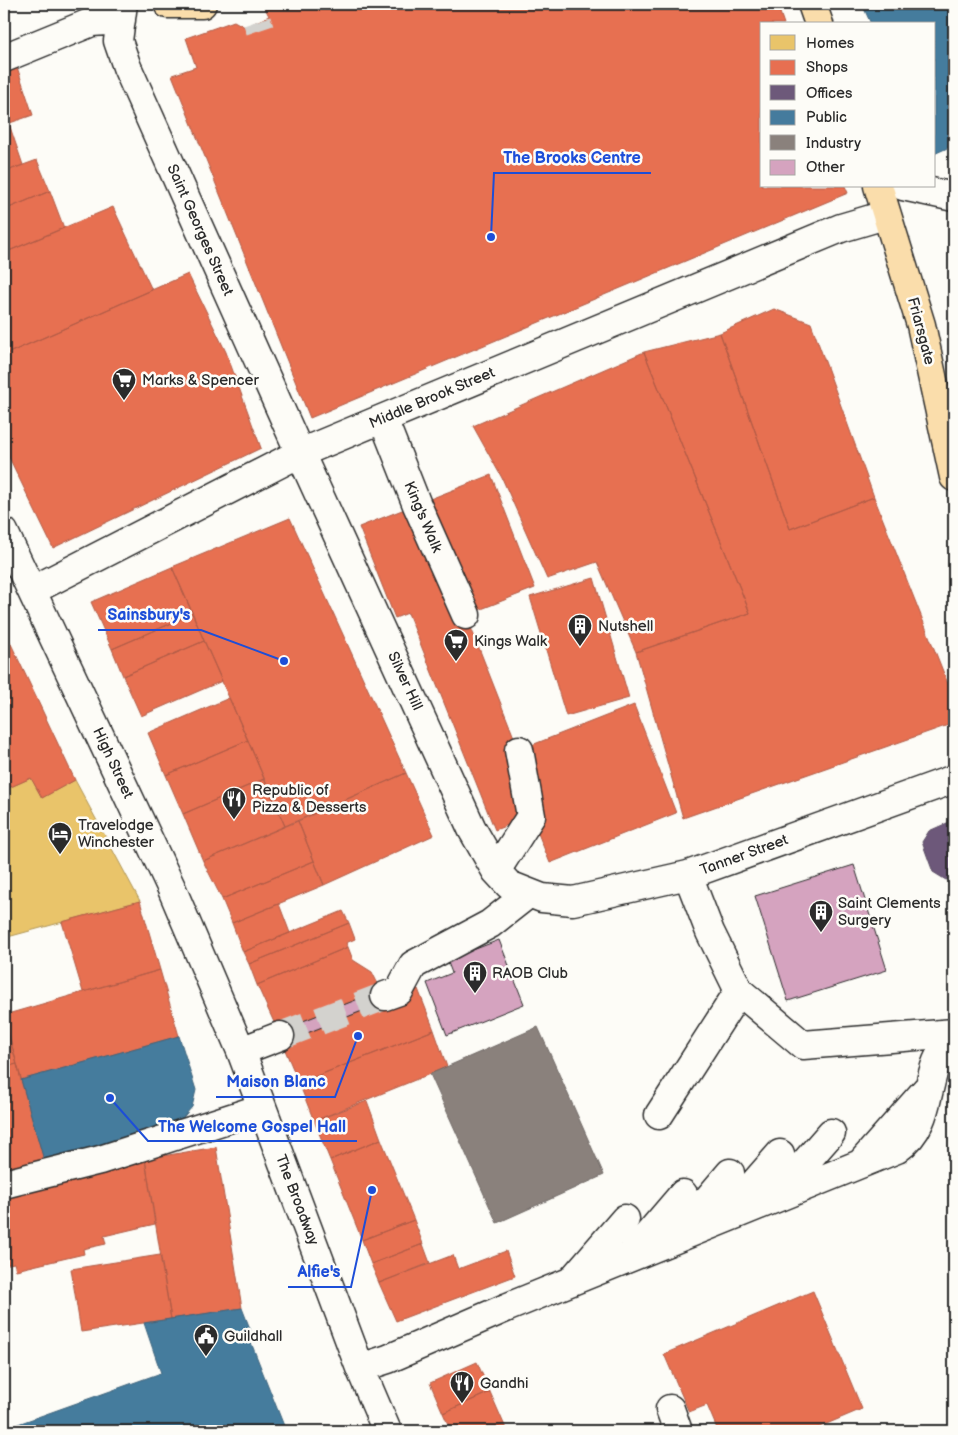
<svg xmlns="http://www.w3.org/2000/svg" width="958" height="1435" viewBox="0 0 958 1435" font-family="'Balsamiq Sans',sans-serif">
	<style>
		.homes { fill: #e9c46a; stroke: #b09657 }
		.shops { fill: #e76f51; stroke: #af5b46 }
		.offices { fill: #6d597a; stroke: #594b62 }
		.public { fill: #457b9d; stroke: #3d637b }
		.industry { fill: #8a817c; stroke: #6e6764 }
		.building { fill: #d5a3bf; stroke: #2b2b2b }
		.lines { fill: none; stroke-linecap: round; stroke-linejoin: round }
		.minor-tunnel { stroke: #d3d2ce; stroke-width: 28; stroke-dasharray: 28 14; stroke-linecap: butt }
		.minor-casing { stroke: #2b2b2b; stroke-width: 31 }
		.major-casing { stroke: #2b2b2b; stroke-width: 31 }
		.minor { stroke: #fdfcf7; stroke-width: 28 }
		.major { stroke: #faddab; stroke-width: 28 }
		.labels { text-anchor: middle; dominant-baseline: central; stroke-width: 5; stroke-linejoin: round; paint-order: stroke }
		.street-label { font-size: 15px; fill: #2b2b2b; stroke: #fdfcf7 }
		.poi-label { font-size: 15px; fill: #2b2b2b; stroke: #fdfcf7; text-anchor: start }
		.leader { fill: none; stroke: #1d4ed8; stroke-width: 2 }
		.callout-dot { fill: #1d4ed8; stroke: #fdfcf7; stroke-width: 2 }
		.callout-label { font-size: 16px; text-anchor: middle; font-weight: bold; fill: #1d4ed8; stroke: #fdfcf7; stroke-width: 5; stroke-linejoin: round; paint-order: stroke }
	</style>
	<rect width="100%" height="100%" fill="#fdfcf7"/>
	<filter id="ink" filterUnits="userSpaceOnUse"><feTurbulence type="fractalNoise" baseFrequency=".02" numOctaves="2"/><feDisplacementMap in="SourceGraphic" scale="10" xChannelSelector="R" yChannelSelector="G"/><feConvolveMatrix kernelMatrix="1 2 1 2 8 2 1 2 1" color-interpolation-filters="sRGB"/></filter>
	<g filter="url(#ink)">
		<path class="homes" d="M31 778 42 798 75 780 140 901 4 938V790Z"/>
		<path class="shops" d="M263 4H777L784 24H762V186H845L848 193 310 418 172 75 196 67 186 38 234 21 245 27 269 16Z
			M16 64 33 115 4 125V68Z
			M9 124 23 165 4 172V125Z
			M37 160 50 191 4 210V172Z
			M50 191 64 228 4 253V210Z
			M113 207 152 290 4 355V253Z
			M188 274 226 352 261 448 53 548 4 447V355Z
			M774 309 811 323 874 497 790 529 720 333Z
			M720 333 790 529 874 497 954 699V723L683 818 636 652 750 613 644 352Z
			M644 352 750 613 636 652 597 562 547 579 502 478 473 426Z
			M491 475 535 588 466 615 519 750 634 705 676 813 550 863 531 816 495 830 408 613 395 618 359 527Z
			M290 518 406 773 285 826 172 567Z
			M172 567 193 614 112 649 91 602Z
			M594 578 629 698 566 716 530 597Z
			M193 614 204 641 123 676 112 649Z
			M4 629 75 780 42 798 31 778 4 790Z
			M204 641 222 681 141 716 123 676Z
			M229 698 248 740 166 775 148 733Z
			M248 740 264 779 183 814 166 775Z
			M406 773 434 835 324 885 298 821Z
			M264 779 285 826 203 861 183 814Z
			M298 821 314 861 222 899 203 861Z
			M314 861 324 885 232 923 222 899Z
			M140 901 160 970 83 992 62 922Z
			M279 904 290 933 243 952 232 923Z
			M343 911 349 923 249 964 243 952Z
			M349 923 355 939 346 943 348 947 257 985 249 964Z
			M348 947 353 960 372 972 381 990 278 1031 257 985Z
			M160 970 179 1036 21 1080 4 1015Z
			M418 989 434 1030 299 1083 282 1043Z
			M4 1019 17 1064 4 1067Z
			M434 1030 447 1067 314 1121 299 1083Z
			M17 1064 46 1167 4 1179V1067Z
			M367 1101 381 1139 330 1160 314 1121Z
			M381 1139 414 1220 362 1240 330 1160Z
			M216 1147 242 1308 171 1319 145 1159Z
			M145 1159 155 1224 104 1236 106 1244 83 1249 84 1254 16 1270 14 1263 4 1265V1199Z
			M414 1220 423 1244 371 1264 362 1240Z
			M423 1244 430 1263 379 1283 371 1264Z
			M506 1251 515 1276 396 1321 379 1283 453 1255 458 1269Z
			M160 1255 171 1319 81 1332 71 1269Z
			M813 1291 862 1409 810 1431H718L707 1405 689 1412 664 1354Z
			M477 1362 490 1392 443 1413 430 1383Z
			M490 1392 504 1424 487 1431H451L443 1413Z
			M504 1424 507 1431H487Z"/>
		<path class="offices" d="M954 820V877L946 880 933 872 922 842 929 831Z"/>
		<path class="public" d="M862 4H954V145L934 154V24H871Z
			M179 1036 196 1090 192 1107 179 1122 46 1167 21 1080Z
			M242 1308 254 1339 250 1340 286 1431H4V1429L161 1373 144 1323Z"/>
		<path class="industry" d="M538 1027 604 1175 497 1223 430 1074Z"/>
		<path class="building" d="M854 865 887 970 788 1001 755 896Z
			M499 940 524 1004 447 1035 427 983 452 973 447 960Z
			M381 990 387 1001 282 1043 278 1031Z"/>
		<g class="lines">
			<path class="minor-tunnel" d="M257 21 260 30
				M280 1036 385 996"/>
			<defs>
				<path id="minor" d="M123 4 118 41 127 67 300 453 472 829 496 871 509 885 542 898 573 901 688 875 954 779
					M4 58 92 22 121 20
					M903 186 954 197
					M383 419 417 505 466 615
					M4 532 171 887 241 1051 360 1368 387 1431
					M33 590 300 453 841 228 885 215
					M496 871 531 816 519 750
					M688 875 710 932 739 991 803 1045 954 1033
					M385 996 399 991 413 965 490 924 528 894
					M241 1051 280 1036
					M659 1115 739 991
					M863 1161 926 1090
					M4 1184 100 1160 262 1108
					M774 1198 831 1133
					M724 1218 780 1154
					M675 1238 730 1173
					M630 1256 683 1194
					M573 1279 625 1219
					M360 1368 388 1359 508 1307 897 1149C939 1120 919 1066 954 1038
					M670 1409 678 1431"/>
				<path id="major" d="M168 4H202
					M812 4 819 24
					M878 186 921 325 954 477"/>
			</defs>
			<use href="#minor" class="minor-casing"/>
			<use href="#major" class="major-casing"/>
			<use href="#minor" class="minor"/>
			<use href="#major" class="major"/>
		</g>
	</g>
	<defs>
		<symbol id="supermarket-pin" viewBox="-11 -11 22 30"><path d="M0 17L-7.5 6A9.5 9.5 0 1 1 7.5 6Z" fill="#2b2b2b" stroke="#fdfcf7"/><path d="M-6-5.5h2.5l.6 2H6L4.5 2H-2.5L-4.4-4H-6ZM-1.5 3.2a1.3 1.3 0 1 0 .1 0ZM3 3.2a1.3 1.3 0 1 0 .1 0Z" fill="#fff"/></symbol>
		<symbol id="building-pin" viewBox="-11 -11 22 30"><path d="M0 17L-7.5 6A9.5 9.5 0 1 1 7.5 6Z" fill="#2b2b2b" stroke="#fdfcf7"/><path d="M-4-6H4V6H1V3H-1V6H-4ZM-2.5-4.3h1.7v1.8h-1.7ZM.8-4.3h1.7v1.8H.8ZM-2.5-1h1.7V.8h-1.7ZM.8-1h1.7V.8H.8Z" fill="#fff"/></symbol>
		<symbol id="restaurant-pin" viewBox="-11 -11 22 30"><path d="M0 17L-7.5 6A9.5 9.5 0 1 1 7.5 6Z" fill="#2b2b2b" stroke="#fdfcf7"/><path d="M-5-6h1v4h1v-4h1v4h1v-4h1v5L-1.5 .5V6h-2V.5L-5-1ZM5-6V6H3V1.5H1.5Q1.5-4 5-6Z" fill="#fff"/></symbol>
		<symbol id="hotel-pin" viewBox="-11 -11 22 30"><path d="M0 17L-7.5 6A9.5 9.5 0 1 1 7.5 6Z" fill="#2b2b2b" stroke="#fdfcf7"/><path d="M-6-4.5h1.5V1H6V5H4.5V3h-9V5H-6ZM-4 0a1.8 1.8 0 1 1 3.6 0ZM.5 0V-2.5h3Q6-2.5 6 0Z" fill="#fff"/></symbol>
		<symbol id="civic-pin" viewBox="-11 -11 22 30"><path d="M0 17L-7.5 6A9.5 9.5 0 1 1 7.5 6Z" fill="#2b2b2b" stroke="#fdfcf7"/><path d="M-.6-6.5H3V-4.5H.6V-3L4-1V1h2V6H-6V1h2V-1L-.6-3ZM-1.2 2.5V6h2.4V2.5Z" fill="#fff"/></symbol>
	</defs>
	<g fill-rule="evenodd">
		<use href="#supermarket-pin" x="110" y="366" width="28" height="38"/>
		<use href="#building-pin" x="566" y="612" width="28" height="38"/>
		<use href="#supermarket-pin" x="442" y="627" width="28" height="38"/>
		<use href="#restaurant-pin" x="220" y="785" width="28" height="38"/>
		<use href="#hotel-pin" x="46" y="820" width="28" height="38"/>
		<use href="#building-pin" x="807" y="898" width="28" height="38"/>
		<use href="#building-pin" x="461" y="959" width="28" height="38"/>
		<use href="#civic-pin" x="192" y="1322" width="28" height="38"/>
		<use href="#restaurant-pin" x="448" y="1369" width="28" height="38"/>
	</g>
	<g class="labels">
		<g class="street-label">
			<text transform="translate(200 230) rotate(66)">Saint Georges Street</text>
			<text transform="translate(921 331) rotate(75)">Friarsgate</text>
			<text transform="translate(432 398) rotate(-23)">Middle Brook Street</text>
			<text transform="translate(423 517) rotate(67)">King's Walk</text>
			<text transform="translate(405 681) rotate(65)">Silver Hill</text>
			<text transform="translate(113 763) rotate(65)">High Street</text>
			<text transform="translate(744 855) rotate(-20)">Tanner Street</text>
			<text transform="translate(297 1200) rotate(69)">The Broadway</text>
		</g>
		<g class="poi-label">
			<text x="142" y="380">Marks &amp; Spencer</text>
			<text x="598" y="626">Nutshell</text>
			<text x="474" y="641">Kings Walk</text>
			<text x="252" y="790">Republic of<tspan x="252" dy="17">Pizza &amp; Desserts</tspan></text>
			<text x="78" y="825">Travelodge<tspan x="78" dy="17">Winchester</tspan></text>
			<text x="838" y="903">Saint Clements<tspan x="838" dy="17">Surgery</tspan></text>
			<text x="492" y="973">RAOB Club</text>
			<text x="224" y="1336">Guildhall</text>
			<text x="480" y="1383">Gandhi</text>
		</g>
	</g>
	<path class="leader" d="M491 237L494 173H651M284 661L201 630H98M358 1036L335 1097H216M110 1098L148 1141H357M372 1190L351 1287H288"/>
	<g class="callout-dot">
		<circle cx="491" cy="237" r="5"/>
		<circle cx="284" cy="661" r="5"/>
		<circle cx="358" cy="1036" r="5"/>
		<circle cx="110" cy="1098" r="5"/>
		<circle cx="372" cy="1190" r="5"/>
	</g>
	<g class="callout-label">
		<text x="572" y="163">The Brooks Centre</text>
		<text x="149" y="620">Sainsbury's</text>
		<text x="276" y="1087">Maison Blanc</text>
		<text x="252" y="1132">The Welcome Gospel Hall</text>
		<text x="319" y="1277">Alfie's</text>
	</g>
	<rect width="958" height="1435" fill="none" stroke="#fdfcf7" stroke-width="20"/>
	<rect x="10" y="10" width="938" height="1415" fill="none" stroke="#2b2b2b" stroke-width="2" filter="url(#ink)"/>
	<rect x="760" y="22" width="175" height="165" fill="#fdfcf7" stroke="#a9a8a5"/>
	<rect x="770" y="35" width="25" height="15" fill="#e9c46a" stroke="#a9a8a5"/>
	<text x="806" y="48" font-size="15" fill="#2b2b2b">Homes</text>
	<rect x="770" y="60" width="25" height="15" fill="#e76f51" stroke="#a9a8a5"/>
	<text x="806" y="72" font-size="15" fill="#2b2b2b">Shops</text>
	<rect x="770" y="85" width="25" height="15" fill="#6d597a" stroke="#a9a8a5"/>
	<text x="806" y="98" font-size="15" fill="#2b2b2b">Offices</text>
	<rect x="770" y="110" width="25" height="15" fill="#457b9d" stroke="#a9a8a5"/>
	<text x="806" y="122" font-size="15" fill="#2b2b2b">Public</text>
	<rect x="770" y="135" width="25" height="15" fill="#8a817c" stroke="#a9a8a5"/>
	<text x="806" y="148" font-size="15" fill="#2b2b2b">Industry</text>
	<rect x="770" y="160" width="25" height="15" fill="#d5a3bf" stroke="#a9a8a5"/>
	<text x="806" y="172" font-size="15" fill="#2b2b2b">Other</text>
</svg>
